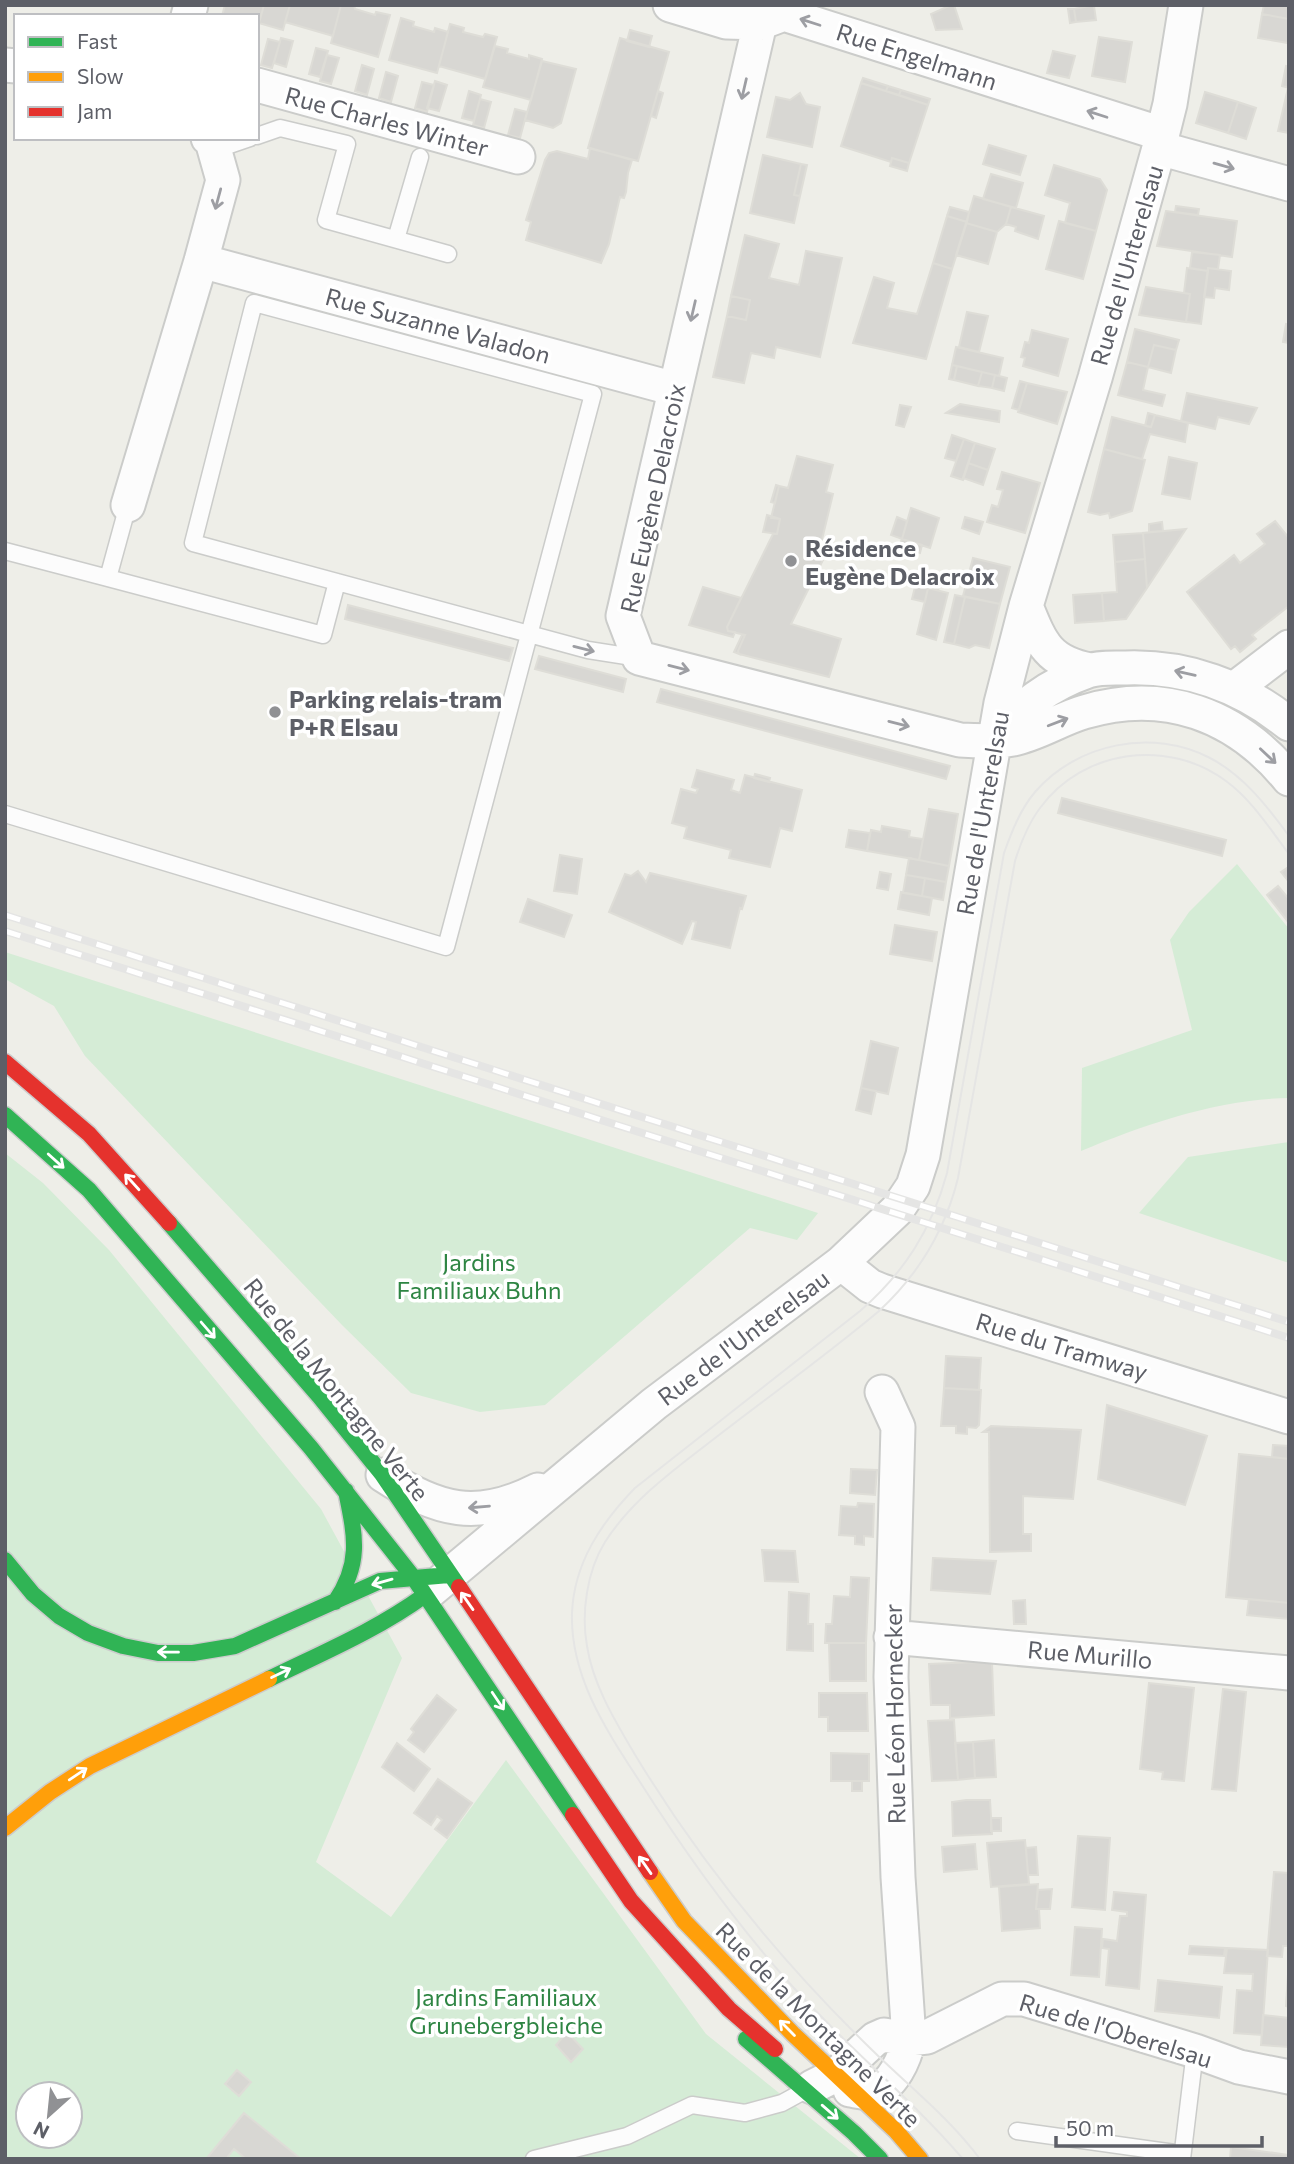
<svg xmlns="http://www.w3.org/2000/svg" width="1294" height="2164" viewBox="0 0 1294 2164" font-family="Commissioner,sans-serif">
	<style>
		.green { fill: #d5ecd6; fill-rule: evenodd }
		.building { fill: #d8d7d3; stroke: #deddd7; stroke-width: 2 }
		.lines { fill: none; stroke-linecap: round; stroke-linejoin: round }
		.lane-casing { stroke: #cbccca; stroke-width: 19 }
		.street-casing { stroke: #cbccca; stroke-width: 37 }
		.fast-casing { stroke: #ccc; stroke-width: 19 }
		.slow-casing { stroke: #ccc; stroke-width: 19 }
		.jam-casing { stroke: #ccc; stroke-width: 19 }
		.lane { stroke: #fcfcfc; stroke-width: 16 }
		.street { stroke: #fcfcfc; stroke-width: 33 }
		.fast { stroke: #30b455; stroke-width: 16 }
		.slow { stroke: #ff9f0a; stroke-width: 16 }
		.jam { stroke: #e5322d; stroke-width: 16 }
		.tram { stroke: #e5e5e4; stroke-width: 2 }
		.rail-casing { stroke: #e5e5e4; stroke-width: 8 }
		.rail { stroke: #fff; stroke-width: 5; stroke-dasharray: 16; stroke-linecap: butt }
		.oneway { stroke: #9d9ea3 }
		.oneway2 { stroke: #fff }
		.poi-dot { fill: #909194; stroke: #fff; stroke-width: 2.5 }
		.labels { text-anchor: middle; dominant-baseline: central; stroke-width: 7; stroke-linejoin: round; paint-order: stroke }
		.street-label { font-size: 24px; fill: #5d5f67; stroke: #fff }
		.poi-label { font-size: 24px; font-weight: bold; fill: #5d5f67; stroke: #fff; text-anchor: start }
		.park-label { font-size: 24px; fill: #2e8543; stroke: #fff }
	</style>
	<rect width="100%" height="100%" fill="#eeeee8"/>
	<path class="green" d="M1237 864 1289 929V1098C1219 1099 1145 1124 1081 1151L1082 1068 1192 1030 1170 940 1189 912Z
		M5 952 818 1213 797 1240 750 1228 545 1405 480 1412 411 1393 342 1325 85 1056 54 1006 5 979Z
		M1289 1142V1263L1139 1213 1188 1157Z
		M5 1153 43 1183 109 1250 321 1509 402 1658 316 1862 391 1917 506 1760 706 2034 861 2159H5ZM28 2094H70V2136H28Z"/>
	<path class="building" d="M225 5H264L257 30V16H222Z
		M264 5H290L283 30 259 23Z
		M290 5H341L333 36 285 22Z
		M341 5H354L355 9 375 15 376 12 390 15 378 57 331 43Z
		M951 5H954L962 29 936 30 931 14Z
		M1264 5H1289V19L1262 14Z
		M1089 6H1094L1096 20 1076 22 1074 9Z
		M1068 9H1074L1076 22 1070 23Z
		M1262 14 1289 19 1288 43 1258 38Z
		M401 18 414 22 413 26 434 32 435 28 448 32 437 73 389 60Z
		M450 24 464 28 463 32 483 37 485 34 497 37 485 79 439 66Z
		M630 30 652 36 649 47 627 41Z
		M1099 37 1132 42 1125 82 1092 76Z
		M281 38 293 41 286 67 274 63Z
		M620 38 669 52 638 161 588 148Z
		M268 39 280 42 272 68 261 65Z
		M495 46 508 49 507 53 529 59V55L542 59 531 100 483 87Z
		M316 48 328 51 320 77 309 74Z
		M1053 51 1075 56 1069 78 1047 73Z
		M327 55 339 58 331 84 320 81Z
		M542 61 576 69 561 123 553 128 525 120Z
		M362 65 374 69 367 95 355 91Z
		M1286 66 1289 67V88L1282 86Z
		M386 72 398 76 391 102 379 98Z
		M863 78 888 86 886 91 861 83Z
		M435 81 447 85 439 111 427 108Z
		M422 82 434 85 427 112 415 108Z
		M861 83 928 105 909 163 892 158 891 162 841 146Z
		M888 86 901 90 899 95 886 91Z
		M1288 88H1289V133L1278 131Z
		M901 90 930 99 928 105 899 95Z
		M469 91 481 95 474 121 462 118Z
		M658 91 663 93 656 118 651 116Z
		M1205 92 1238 102 1228 133 1196 123Z
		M800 93 806 104 820 107 812 147 767 137 776 97 790 100Z
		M480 99 491 102 484 128 473 125Z
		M1238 102 1256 108 1246 139 1228 133Z
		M515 109 527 112 520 138 508 135Z
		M989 145 1026 156 1020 175 983 164Z
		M590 148 632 160 628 173 626 192 624 198 620 197 609 244 601 263 526 240 531 222 526 220 545 160 549 153 557 151 588 159Z
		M763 155 801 164 794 195 800 196 794 223 750 213Z
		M892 158 909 163 907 171 890 166Z
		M801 164 807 165 800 196 794 195Z
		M1054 165 1100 179 1107 190 1096 231 1065 223 1070 203 1045 195Z
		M991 174 1023 183 1016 208 983 199Z
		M974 196 1011 207 1006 224 997 232 966 223Z
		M1176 206 1199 209 1198 215 1175 212Z
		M950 207 969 212 967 222 947 216Z
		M1011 207 1044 216 1038 239 1015 231 1016 227 1006 224Z
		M1166 211 1237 221 1232 257 1157 246Z
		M947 216 967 222 952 269 933 263Z
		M1059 221 1096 231 1083 279 1046 269Z
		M966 223 997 232 988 264 956 255Z
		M745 235 779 244 769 278 799 285 806 251 842 258 820 357 776 347 774 358 751 353 744 383 713 377 727 316 746 320 750 300 731 296Z
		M1192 252 1220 255 1218 269 1208 268V271L1190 268Z
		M933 263 952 269 926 359 853 343 874 277 894 283 887 308 917 314Z
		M1187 268 1208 271 1201 324 1186 322 1190 294 1184 293Z
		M1208 268 1231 271 1229 290 1215 288 1214 298 1204 297Z
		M1146 287 1190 294 1186 322 1139 315Z
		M731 296 750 300 746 320 727 316Z
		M967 312 988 316 979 352 959 347Z
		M1286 324 1289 325V343L1283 342Z
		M1135 329 1179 340 1176 350 1154 345 1148 367 1127 362Z
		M1032 330 1068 339 1058 376 1023 366 1025 358 1021 357 1025 342 1029 343Z
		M1154 345 1176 350 1171 373 1148 367Z
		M956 347 1003 358 999 376 952 365Z
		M1127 362 1148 367 1143 390 1165 395 1162 406 1118 395Z
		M952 365 957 366 954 380 949 379Z
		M957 366 982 372 978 386 954 380Z
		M982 372 995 375 992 388 978 386Z
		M995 375 1007 378 1004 391 992 388Z
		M1020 381 1027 383 1019 410 1012 408Z
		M1027 383 1067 392 1057 424 1018 412Z
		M1187 393 1257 408 1249 424 1218 417 1215 429 1181 421Z
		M960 404 1000 411 999 422 946 413Z
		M900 405 911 407 904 427 896 425Z
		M1148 413 1155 415 1151 427 1145 426Z
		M1155 415 1188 423 1185 442 1150 434 1142 459 1104 449 1112 417 1151 427Z
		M952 435 964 439 956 461 945 458Z
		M964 439 975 443 963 480 951 476Z
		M975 443 995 449 988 470 968 463Z
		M1104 449 1145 460 1132 511 1110 518 1109 513 1100 515 1088 512Z
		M797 456 833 465 826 492 833 494 819 552 826 554 791 624 841 639 829 677 739 654 738 651 745 635 728 631 727 627 773 534H777L780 519 771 518 779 486 788 488Z
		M1169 457 1197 463 1190 499 1162 494Z
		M968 463 988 470 983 485 963 478Z
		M1002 472 1040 483 1025 533 987 522 992 505 998 507 1003 490 997 489Z
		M776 485 779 486 775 503 771 502Z
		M911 508 939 518 930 548 902 539Z
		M767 515 780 519 777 534 763 532Z
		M897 517 907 521 902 539 891 535Z
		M965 517 983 522 979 534 962 528Z
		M1275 521 1289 538V606L1252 635 1256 639 1240 652 1235 646 1231 649 1187 592 1234 555 1240 563 1265 544 1257 534Z
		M1162 522 1163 531 1149 532V524Z
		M1186 529 1147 588 1143 533Z
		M1143 533 1145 559 1115 562 1113 535Z
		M902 539 922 545 920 553 899 546Z
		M973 558 1010 567 1000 604 963 596Z
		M1145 559 1147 588 1126 619 1104 621 1102 593 1117 592 1115 562Z
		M918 575 941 580 938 590 928 588 925 602 912 599Z
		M703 587 741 598 727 627 728 631 735 632 733 637 689 625Z
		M928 588 948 593 936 640 917 634Z
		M1102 593 1104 621 1075 623 1073 595Z
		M955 595 965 597 954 644 944 642Z
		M965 597 1000 604 989 648 975 645 969 648 954 644Z
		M348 605 513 648 509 661 345 619Z
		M742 635H745L738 651 739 654 734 652Z
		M539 656 626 679 623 692 535 669Z
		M661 689 950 766 946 779 657 702Z
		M697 770 734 780 731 790 740 793 745 775 802 790 792 831 780 828 770 867 729 858 731 850 684 838 687 827 672 823 681 789 696 793 698 789 692 787Z
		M755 774 770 778 769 782 754 778Z
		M1062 798 1226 840 1222 856 1058 813Z
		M929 809 958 814 949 866 919 860Z
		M882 826 910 831 909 837 923 839 919 860 867 851 871 830 881 832Z
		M849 830 870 833 867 851 846 847Z
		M560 855 582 859 577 894 554 891Z
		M909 858 949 866 946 882 906 875Z
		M1287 868 1289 870V882L1281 872Z
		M638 871 646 882 650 873 746 896 742 909 740 908 730 948 692 939 696 922 692 921 682 944 609 912 625 874 631 876Z
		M880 872 891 874 888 890 877 888Z
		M906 875 925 878 922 896 903 893Z
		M925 878 946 882 943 900 922 896Z
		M1278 886 1289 899V923L1267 895Z
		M901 892 932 898 929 915 898 909Z
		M528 899 572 915 564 937 520 922Z
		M895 925 937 932 932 961 890 954Z
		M871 1041 898 1048 888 1094 861 1088Z
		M861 1088 876 1091 871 1114 856 1110Z
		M946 1356 981 1358 979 1390 944 1388Z
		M944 1388 981 1390 979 1425 976 1428 967 1427V1434L956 1433V1426H941Z
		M1107 1405 1207 1436 1185 1505 1098 1479Z
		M991 1426 1081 1430 1073 1499 1023 1496V1534H1031V1551L990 1552 989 1432H983Z
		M1273 1445 1289 1446V1459L1272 1457Z
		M1239 1454 1289 1459V1603L1226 1597Z
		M851 1469 877 1470 875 1495 850 1493Z
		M858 1503 874 1504 873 1537 864 1536V1545L855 1544V1536L839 1535 841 1506 857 1507Z
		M762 1550 795 1551 798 1582 765 1581Z
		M933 1558 996 1561 990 1594 931 1590Z
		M851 1577 869 1578 866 1643H825L826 1624H832L834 1596 850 1597Z
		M789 1592 809 1594 808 1624H813V1651L787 1650Z
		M1249 1599 1289 1603V1619L1247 1615Z
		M1025 1600 1026 1624H1014L1013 1601Z
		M829 1643H866V1681H830Z
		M976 1662 992 1663 994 1715 950 1718V1705H931L929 1664Z
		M1149 1683 1194 1688 1184 1781 1162 1779 1163 1772 1140 1769Z
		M1223 1689 1246 1692 1236 1791 1212 1789Z
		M819 1693H867L868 1731H828V1717H819Z
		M437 1695 456 1710 424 1752 408 1740 414 1732 411 1729Z
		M954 1720 958 1780 932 1781 928 1721Z
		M994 1740 996 1777 975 1778 973 1742Z
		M973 1742 975 1778 958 1780 955 1743Z
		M397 1743 430 1769 414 1791 382 1767Z
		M831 1753 869 1754V1781H831Z
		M438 1779 472 1803 447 1838 435 1829 442 1820 437 1816 431 1825 414 1813Z
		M852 1781H862V1791H852Z
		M966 1800H990L992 1834 953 1836 952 1802Z
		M991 1818H1001V1831H991Z
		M1078 1836 1110 1838 1105 1910 1072 1907Z
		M1025 1840 1029 1884 991 1887 987 1843Z
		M975 1844 977 1869 944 1872 942 1847Z
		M1036 1847 1038 1875H1028L1026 1848Z
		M1274 1872 1289 1873V1946H1283L1282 1957 1267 1956Z
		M1038 1884 1036 1909H1039L1040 1928 1002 1931 999 1887Z
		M1052 1889 1050 1909H1036L1038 1890Z
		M1114 1892 1146 1895 1139 1989 1106 1985 1109 1949 1102 1948 1103 1939 1117 1941 1120 1916H1127V1912L1112 1910Z
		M1075 1927 1102 1929 1099 1977 1071 1975Z
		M1190 1946 1225 1948 1224 1956 1189 1954Z
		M1227 1948 1268 1950 1262 2035 1234 2033 1237 1990 1252 1991 1253 1974 1224 1973Z
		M1289 1959V2007L1286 2006Z
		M1158 1980 1222 1987 1219 2018 1155 2011Z
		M1263 2015 1289 2018V2047L1261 2045Z
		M567 2032 583 2049 571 2062 556 2045Z
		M237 2070 251 2082 239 2096 225 2084Z
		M244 2113 301 2159H246L234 2149 226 2159H206Z
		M1231 2147 1289 2155V2159H1230Z"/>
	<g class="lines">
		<defs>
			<path id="lane" d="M257 136 280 128 347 144 326 220 448 254
				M215 150 250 138
				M396 239 420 157
				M128 505 108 578 323 635 337 582
				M5 551 108 578
				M5 814 446 947 593 394 254 303 193 543 588 650 639 658
				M1017 2131 1182 2154
				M534 2159 627 2136 692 2105 745 2113 782 2103 804 2091
				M1182 2159 1195 2051"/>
			<path id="street" d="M670 5 726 22 760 23 784 14 1162 134
				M188 16 191 5
				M760 23 623 616 639 658 960 740C977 741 996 742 1013 739 1038 734 1060 719 1084 712 1164 688 1236 714 1289 779
				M5 65 16 66
				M257 85 518 157
				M1159 148 1289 184
				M201 261 675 389
				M128 505 201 261 223 180 212 141 208 138
				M1026 606C1041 643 1048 662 1090 670
				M1234 689 1289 647
				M994 738C1021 706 1048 685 1088 671 1099 667 1114 668 1126 668 1186 666 1242 686 1289 724
				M841 1263 870 1286 882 1291 1289 1417
				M383 1475C438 1511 477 1521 538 1490
				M430 1591 654 1404 841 1263 897 1210 913 1186 923 1155 1001 703 1026 606 1095 378 1159 148 1170 104 1186 5
				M891 1637 1289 1673
				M812 2087 836 2075 875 2039 884 2035 909 2039 927 2037 1002 1999H1024L1195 2051 1239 2067 1289 2077
				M850 2090C857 2091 866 2094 872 2092 893 2087 905 2058 909 2039L898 1877 891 1677 898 1427 882 1392"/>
			<path id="fast" d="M5 1115 89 1190 311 1448 413 1577 573 1815
				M169 1223 319 1396 382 1474 459 1587
				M5 1560 33 1594 59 1616 88 1633 123 1646 158 1653H193L235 1646 380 1581 449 1575
				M335 1602C362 1563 355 1535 346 1491
				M269 1679C322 1653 377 1630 425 1595
				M746 2039 854 2133 880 2159"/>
			<path id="slow" d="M5 1828 50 1792 90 1766 269 1679
				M650 1872 684 1921 793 2034 896 2131 920 2159"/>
			<path id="jam" d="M5 1062 89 1134 169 1223
				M459 1587 650 1872
				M573 1815 631 1901 729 2009 775 2049"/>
		</defs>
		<use href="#lane" class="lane-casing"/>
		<use href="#street" class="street-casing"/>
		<use href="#fast" class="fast-casing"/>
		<use href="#slow" class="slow-casing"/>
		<use href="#jam" class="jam-casing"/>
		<use href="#lane" class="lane"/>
		<use href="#street" class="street"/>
		<use href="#fast" class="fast"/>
		<use href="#slow" class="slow"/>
		<use href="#jam" class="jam"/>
		<path class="tram" d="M963 2159C908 2095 841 2042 785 1978 731 1917 684 1851 640 1782 607 1731 570 1677 572 1613 574 1563 601 1523 635 1488L860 1311C904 1273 932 1229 947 1173L1004 853C1012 831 1020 810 1035 792 1077 743 1153 728 1210 758 1243 775 1267 806 1289 836
			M980 2159C948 2116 906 2084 869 2047 781 1961 701 1863 637 1758 617 1724 593 1686 587 1646 581 1613 587 1571 605 1542 633 1498 679 1466 719 1435 772 1394 828 1354 879 1311 919 1274 945 1231 958 1178L1015 861C1021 842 1028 824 1040 808 1083 749 1168 738 1226 781 1252 800 1270 829 1289 854"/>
		<defs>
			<path id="rail" d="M5 915 1289 1322
				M5 931 1289 1338"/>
		</defs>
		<use href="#rail" class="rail-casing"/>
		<use href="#rail" class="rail"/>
	</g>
	<defs><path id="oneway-shaft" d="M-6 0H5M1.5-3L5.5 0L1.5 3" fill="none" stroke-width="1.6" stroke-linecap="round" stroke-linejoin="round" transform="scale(1.75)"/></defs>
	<g class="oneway">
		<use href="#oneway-shaft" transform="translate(810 22) rotate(-162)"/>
		<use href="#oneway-shaft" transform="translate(744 89) rotate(103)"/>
		<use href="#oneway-shaft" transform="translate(1097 114) rotate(-162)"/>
		<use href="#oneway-shaft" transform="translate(1224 166) rotate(16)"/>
		<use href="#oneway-shaft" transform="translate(218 199) rotate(105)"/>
		<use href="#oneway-shaft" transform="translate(693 311) rotate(103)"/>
		<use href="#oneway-shaft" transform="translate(584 649) rotate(14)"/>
		<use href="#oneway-shaft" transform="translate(679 668) rotate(14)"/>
		<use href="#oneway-shaft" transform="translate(1185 673) rotate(-167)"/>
		<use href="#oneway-shaft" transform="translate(1058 722) rotate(-21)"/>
		<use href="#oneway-shaft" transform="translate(899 724) rotate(14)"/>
		<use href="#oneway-shaft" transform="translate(1268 756) rotate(43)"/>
		<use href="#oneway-shaft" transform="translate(479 1507) rotate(175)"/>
	</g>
	<g class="oneway2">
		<use href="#oneway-shaft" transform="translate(56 1161) rotate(42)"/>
		<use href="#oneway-shaft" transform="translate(132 1182) rotate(-132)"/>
		<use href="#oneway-shaft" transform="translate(208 1330) rotate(49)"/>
		<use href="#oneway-shaft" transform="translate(382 1582) rotate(164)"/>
		<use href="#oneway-shaft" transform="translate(467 1601) rotate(-125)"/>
		<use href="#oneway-shaft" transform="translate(168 1652) rotate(-179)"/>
		<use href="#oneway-shaft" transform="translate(281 1673) rotate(-26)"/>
		<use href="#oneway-shaft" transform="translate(498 1701) rotate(56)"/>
		<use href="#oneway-shaft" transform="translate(78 1774) rotate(-34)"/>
		<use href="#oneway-shaft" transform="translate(645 1865) rotate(-125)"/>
		<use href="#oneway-shaft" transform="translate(787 2028) rotate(-135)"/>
		<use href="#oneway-shaft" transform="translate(830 2112) rotate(41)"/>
	</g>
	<g class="poi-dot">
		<circle cx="791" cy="561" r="7"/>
		<circle cx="275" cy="712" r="7"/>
	</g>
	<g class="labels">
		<g class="street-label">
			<text transform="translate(917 56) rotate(18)">Rue Engelmann</text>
			<text transform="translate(387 121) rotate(15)">Rue Charles Winter</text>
			<text transform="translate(1126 265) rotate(-74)">Rue de l'Unterelsau</text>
			<text transform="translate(438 325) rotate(15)">Rue Suzanne Valadon</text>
			<text transform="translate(652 498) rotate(-78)">Rue Eugène Delacroix</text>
			<text transform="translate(982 813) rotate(-80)">Rue de l'Unterelsau</text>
			<text transform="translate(743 1337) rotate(-37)">Rue de l'Unterelsau</text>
			<text transform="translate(1062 1346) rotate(17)">Rue du Tramway</text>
			<text transform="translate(337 1389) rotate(51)">Rue de la Montagne Verte</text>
			<text transform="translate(1090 1654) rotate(5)">Rue Murillo</text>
			<text transform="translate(894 1714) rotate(-91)">Rue Léon Hornecker</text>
			<text transform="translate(819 2024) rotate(45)">Rue de la Montagne Verte</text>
			<text transform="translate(1116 2030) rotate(17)">Rue de l'Oberelsau</text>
		</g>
		<g class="poi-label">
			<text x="805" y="547">Résidence<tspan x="805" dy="28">Eugène Delacroix</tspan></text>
			<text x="289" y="698">Parking relais-tram<tspan x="289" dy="28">P+R Elsau</tspan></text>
		</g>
		<g class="park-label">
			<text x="479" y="1261">Jardins<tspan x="479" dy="28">Familiaux Buhn</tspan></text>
			<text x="506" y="1996">Jardins Familiaux<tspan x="506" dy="28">Grunebergbleiche</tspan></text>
		</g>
	</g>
	<rect width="1294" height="2164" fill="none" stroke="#5d5f67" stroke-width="14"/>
	<rect x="14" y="14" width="245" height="126" fill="#ffffff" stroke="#bebfc2" stroke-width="2"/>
	<rect x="28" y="37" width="35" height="10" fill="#30b455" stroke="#bebfc2" stroke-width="2"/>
	<text x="77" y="49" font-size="21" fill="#5d5f67">Fast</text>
	<rect x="28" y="72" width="35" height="10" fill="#ff9f0a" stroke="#bebfc2" stroke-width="2"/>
	<text x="77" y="84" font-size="21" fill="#5d5f67">Slow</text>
	<rect x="28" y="107" width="35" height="10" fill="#e5322d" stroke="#bebfc2" stroke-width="2"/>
	<text x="77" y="119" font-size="21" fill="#5d5f67">Jam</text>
	<g transform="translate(49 2115) rotate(207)"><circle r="33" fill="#ffffff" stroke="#bebfc2" stroke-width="2"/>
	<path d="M0-5L12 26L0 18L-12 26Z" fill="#909194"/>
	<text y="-10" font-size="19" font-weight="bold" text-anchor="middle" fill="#5d5f67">N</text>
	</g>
	<path d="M1056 2136v10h206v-10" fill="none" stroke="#5d5f67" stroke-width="3.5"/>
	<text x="1066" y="2136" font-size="21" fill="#5d5f67" stroke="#ffffff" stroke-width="5" paint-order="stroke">50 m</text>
</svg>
